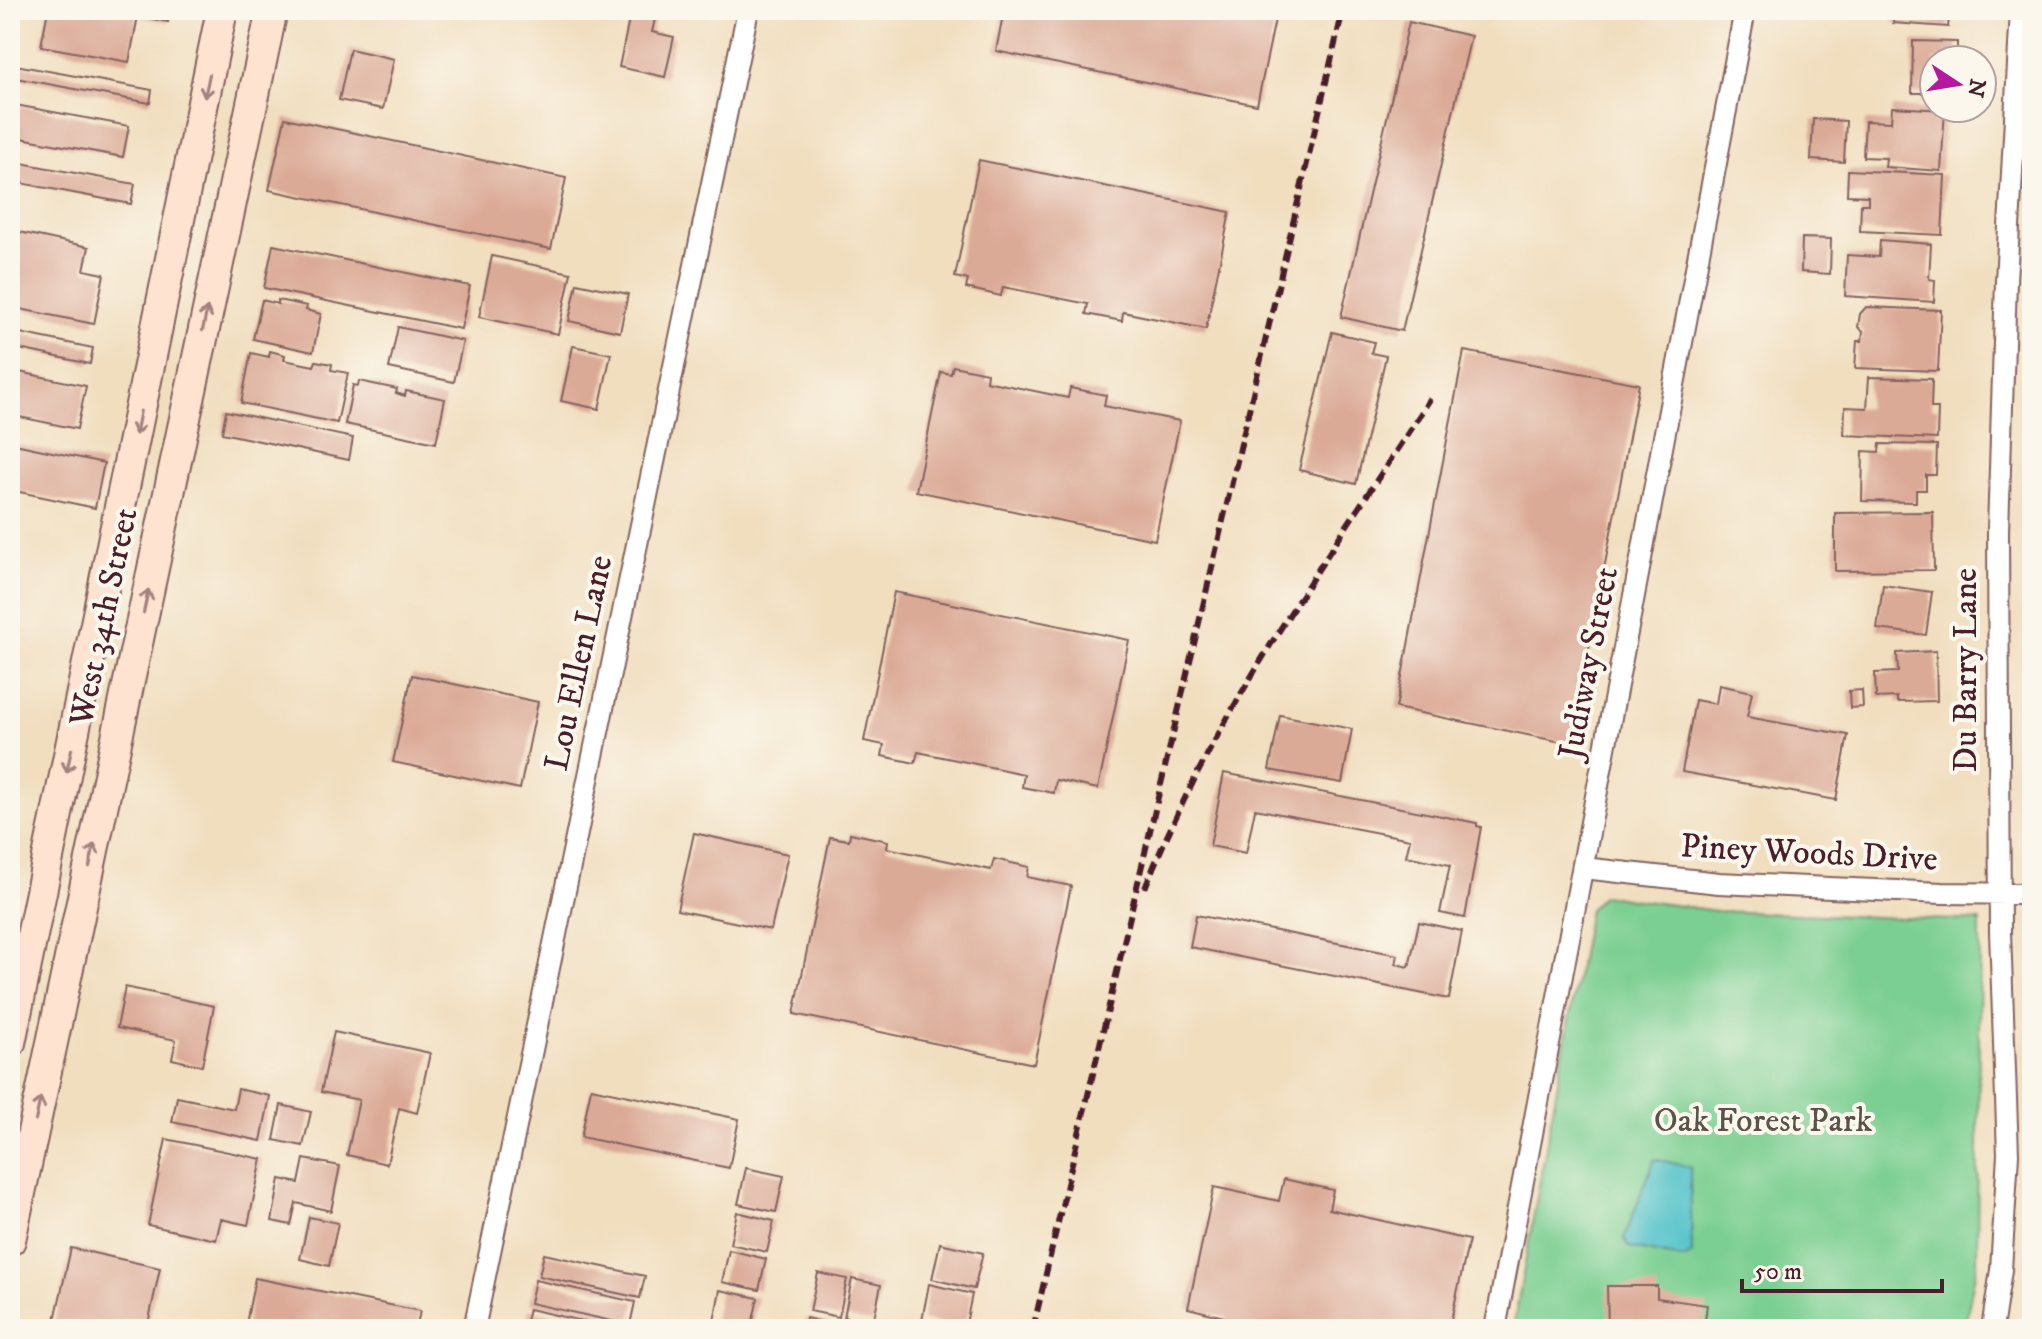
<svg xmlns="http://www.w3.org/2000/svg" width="2042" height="1339" viewBox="0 0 2042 1339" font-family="'IM FELL DW Pica',serif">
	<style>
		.green { fill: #7bcf92; stroke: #62775e; stroke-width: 2 }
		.water { fill: #56c4cb; stroke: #50727b; stroke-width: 2 }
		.building { fill: #dbaa97 }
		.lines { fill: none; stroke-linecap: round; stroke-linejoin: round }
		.minor-casing { stroke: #84625f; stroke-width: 24 }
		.secondary-casing { stroke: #84625f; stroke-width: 34 }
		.minor { stroke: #fff; stroke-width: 20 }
		.secondary { stroke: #fee3d1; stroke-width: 30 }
		.rail { stroke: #4a1f2b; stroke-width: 6; stroke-dasharray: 12 6; stroke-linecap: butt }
		.oneway { stroke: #a4817e }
		.labels { text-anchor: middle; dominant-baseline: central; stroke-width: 8; stroke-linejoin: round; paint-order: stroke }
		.street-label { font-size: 34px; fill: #4a1f2b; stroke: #fbf7ec }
		.park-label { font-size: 34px; fill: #59544a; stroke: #fbf7ec }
	</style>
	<rect width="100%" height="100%" fill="#fbf7ec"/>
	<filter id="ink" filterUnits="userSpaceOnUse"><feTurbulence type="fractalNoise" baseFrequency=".0125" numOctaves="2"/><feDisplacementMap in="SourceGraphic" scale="16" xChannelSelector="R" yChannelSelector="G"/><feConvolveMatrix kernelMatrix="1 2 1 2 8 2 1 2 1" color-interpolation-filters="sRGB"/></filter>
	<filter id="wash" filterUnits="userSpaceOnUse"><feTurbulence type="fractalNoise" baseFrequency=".006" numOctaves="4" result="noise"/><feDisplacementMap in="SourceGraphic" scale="32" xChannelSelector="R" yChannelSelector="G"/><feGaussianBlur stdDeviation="1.8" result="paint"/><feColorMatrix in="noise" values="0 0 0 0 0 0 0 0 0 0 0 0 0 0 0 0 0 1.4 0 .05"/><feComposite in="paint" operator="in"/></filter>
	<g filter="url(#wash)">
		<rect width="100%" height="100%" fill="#f1debf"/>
		<path class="green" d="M1602 895 1716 911 1980 921 1977 1263 1964 1329H1513L1589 910Z"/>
		<path class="water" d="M1655 1159 1690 1167 1692 1254 1684 1259 1629 1247 1624 1238Z"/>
		<g id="blocks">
			<path class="building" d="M48 10H170L168 22 138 16 129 62 41 46Z
				M631 10H657L652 32 674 37 665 77 619 67Z
				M1004 10H1277L1257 105 996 51Z
				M1894 10H1950L1948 27 1893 23Z
				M1409 22 1471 36 1402 331 1341 317Z
				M1913 41 1957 42V60H1934V93H1912Z
				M350 49 394 59 383 109 339 100Z
				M10 64 152 90 150 103 10 77Z
				M10 104 129 126 123 157 10 136Z
				M1892 107 1945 110 1941 171 1885 167 1886 158 1863 157 1865 121 1891 122Z
				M285 118 566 178 551 249 269 190Z
				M1813 119 1846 121 1844 162 1811 160Z
				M979 160 1230 212 1206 329 1123 312 1122 321 1086 314 1088 304 1003 287 1001 296 966 288 968 280 955 277Z
				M10 161 135 184 131 204 10 181Z
				M1848 170 1945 175 1942 235 1860 231 1861 204H1868V196L1847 195Z
				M10 230 89 247 84 270 104 274 94 324 10 307Z
				M1802 238 1831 239 1830 274 1801 272Z
				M1880 240 1931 244 1929 279 1935 280 1934 302 1845 296 1847 255 1879 257Z
				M273 245 470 286 461 329 264 288Z
				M492 256 571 273 558 334 479 317Z
				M577 283 628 294 620 332 569 321Z
				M262 300 278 304V300L307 306 306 310 321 314 313 352 253 339Z
				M1866 307 1941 310 1938 371 1855 368 1857 341H1862L1863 331 1858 327 1860 314Z
				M398 327 463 341 454 382 389 368Z
				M10 331 93 348 90 364 10 347Z
				M1332 332 1374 342 1371 353 1386 356 1356 484 1299 470Z
				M573 346 611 354 599 409 561 401Z
				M270 351 285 355 284 360 314 366 316 361 332 364 331 370 348 373 337 423 241 403 251 353 269 357Z
				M1464 351 1639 384 1571 744 1396 708Z
				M953 366 987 373 986 381 1068 398 1070 388 1106 395 1104 406 1180 421 1155 540 916 491 941 372 951 374Z
				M10 370 86 386 77 429 10 415Z
				M1869 377 1932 379 1931 408H1938L1937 439 1844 435 1845 407 1867 408Z
				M359 381 397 389 396 393 405 396 406 391 445 399 436 443 345 424 353 385 358 386Z
				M226 411 353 438 349 460 222 433Z
				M10 443 104 463 95 508 10 490Z
				M1880 444 1937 445 1936 475H1926V490H1916V502L1862 501 1863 451 1879 452Z
				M1933 512 1934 570 1835 571V513Z
				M1883 585 1932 592 1926 635 1877 629Z
				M894 592 1129 640 1098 789 1056 780 1054 793 1022 787 1024 774 918 752 915 763 882 756 884 745 864 741Z
				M1936 651 1937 701 1897 702V697L1876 698 1875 673 1898 672 1897 653Z
				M412 675 538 702 520 789 393 762Z
				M1719 685 1752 692 1747 717 1848 735 1836 800 1682 772 1695 700 1716 704Z
				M1862 690 1863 707 1850 708 1849 691Z
				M1280 715 1352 729 1342 783 1269 770Z
				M1224 773 1477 823V826L1481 827 1465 918 1440 913 1450 865 1406 856 1410 839 1255 809 1246 853 1210 846Z
				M694 833 788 854 771 930 677 910Z
				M850 833 888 841 887 848 991 870 994 859 1029 867 1027 877 1071 886 1034 1064 794 1014 830 837 849 840Z
				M1196 915 1398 955 1396 964 1409 967 1419 922 1462 931 1449 999 1190 947Z
				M125 987 214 1006 202 1066 172 1059 176 1040 117 1028Z
				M334 1032 430 1053 417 1113 399 1108 387 1164 347 1155 359 1100 321 1092Z
				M591 1088 739 1119 729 1168 581 1137Z
				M238 1089 270 1096 261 1141 172 1122 177 1097 234 1109Z
				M281 1105 311 1112 303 1146 274 1140Z
				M166 1139 262 1159 248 1225 221 1219 216 1240 148 1225Z
				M304 1159 340 1166 331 1211 296 1203 291 1225 272 1221 280 1179 299 1183Z
				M746 1168 784 1176 776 1212 738 1204Z
				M1284 1179 1333 1190 1329 1209 1469 1240 1449 1329H1226L1228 1318 1188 1308 1214 1187 1279 1201Z
				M737 1212 774 1221 767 1252 730 1244Z
				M309 1217 338 1223 329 1266 300 1259Z
				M940 1243 983 1253 974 1289 932 1279Z
				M71 1248 160 1268 147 1329H53Z
				M729 1250 766 1259 759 1290 722 1282Z
				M544 1254 645 1276 640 1298 539 1276Z
				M818 1273 847 1279 839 1317 810 1311Z
				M255 1278 420 1311 416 1329H272L246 1324Z
				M852 1279 881 1285 873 1323 844 1317Z
				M535 1280 635 1302 630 1325 530 1303Z
				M929 1284 972 1294 965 1329 922 1320Z
				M1607 1286H1657V1298L1707 1305 1704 1329H1608Z
				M720 1290 758 1298 751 1329 714 1321Z
				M529 1309 613 1328V1329H524Z
				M806 1318 835 1325 834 1329H804Z"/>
		</g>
	</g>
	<g filter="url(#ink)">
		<use href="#blocks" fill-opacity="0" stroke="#84625f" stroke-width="2"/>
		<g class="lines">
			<defs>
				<path id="minor" d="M1583 868 1719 883 1942 893 2032 894
					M474 1329 748 10
					M1495 1329 1745 10
					M1992 1329 2001 1270 2008 1154 2000 932 1998 531 2006 281 2021 10"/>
				<path id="secondary" d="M10 1043 222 10
					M10 1240 272 10"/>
			</defs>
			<use href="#minor" class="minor-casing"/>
			<use href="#secondary" class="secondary-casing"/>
			<use href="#minor" class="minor"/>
			<use href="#secondary" class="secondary"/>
			<path class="rail" d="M1145 888C1215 712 1328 557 1430 399
				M1033 1329 1343 10"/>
		</g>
		<defs><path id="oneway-shaft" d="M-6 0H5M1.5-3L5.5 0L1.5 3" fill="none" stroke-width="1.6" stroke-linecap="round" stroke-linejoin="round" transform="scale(2)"/></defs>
		<g class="oneway">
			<use href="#oneway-shaft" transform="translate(207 86) rotate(102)"/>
			<use href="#oneway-shaft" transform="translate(205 319) rotate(-78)"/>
			<use href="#oneway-shaft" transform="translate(138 423) rotate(101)"/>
			<use href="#oneway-shaft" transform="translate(146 601) rotate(-78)"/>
			<use href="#oneway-shaft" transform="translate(69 761) rotate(102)"/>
			<use href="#oneway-shaft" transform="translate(92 855) rotate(-78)"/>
			<use href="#oneway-shaft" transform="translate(38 1109) rotate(-78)"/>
		</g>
	</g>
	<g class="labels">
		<g class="street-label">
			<text transform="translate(104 617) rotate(-78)">West 34th Street</text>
			<text transform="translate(579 663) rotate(-78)">Lou Ellen Lane</text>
			<text transform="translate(1589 663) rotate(-79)">Judiway Street</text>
			<text transform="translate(1966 670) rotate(-90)">Du Barry Lane</text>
			<text transform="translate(1809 853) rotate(3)">Piney Woods Drive</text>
		</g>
		<g class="park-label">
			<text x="1763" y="1121">Oak Forest Park</text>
		</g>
	</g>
	<rect width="2042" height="1339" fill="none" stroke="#fbf7ec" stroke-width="40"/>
	<g transform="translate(1958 84) rotate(102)"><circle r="38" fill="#fbf7ec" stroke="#b4a19f" stroke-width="2"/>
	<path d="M0-6L14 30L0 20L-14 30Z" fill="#b5179e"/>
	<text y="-12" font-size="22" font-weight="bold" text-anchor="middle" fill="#4a1f2b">N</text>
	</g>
	<path d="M1742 1279v12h200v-12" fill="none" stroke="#4a1f2b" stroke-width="4"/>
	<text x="1754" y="1279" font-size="24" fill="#4a1f2b" stroke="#fbf7ec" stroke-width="6" paint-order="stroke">50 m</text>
</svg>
